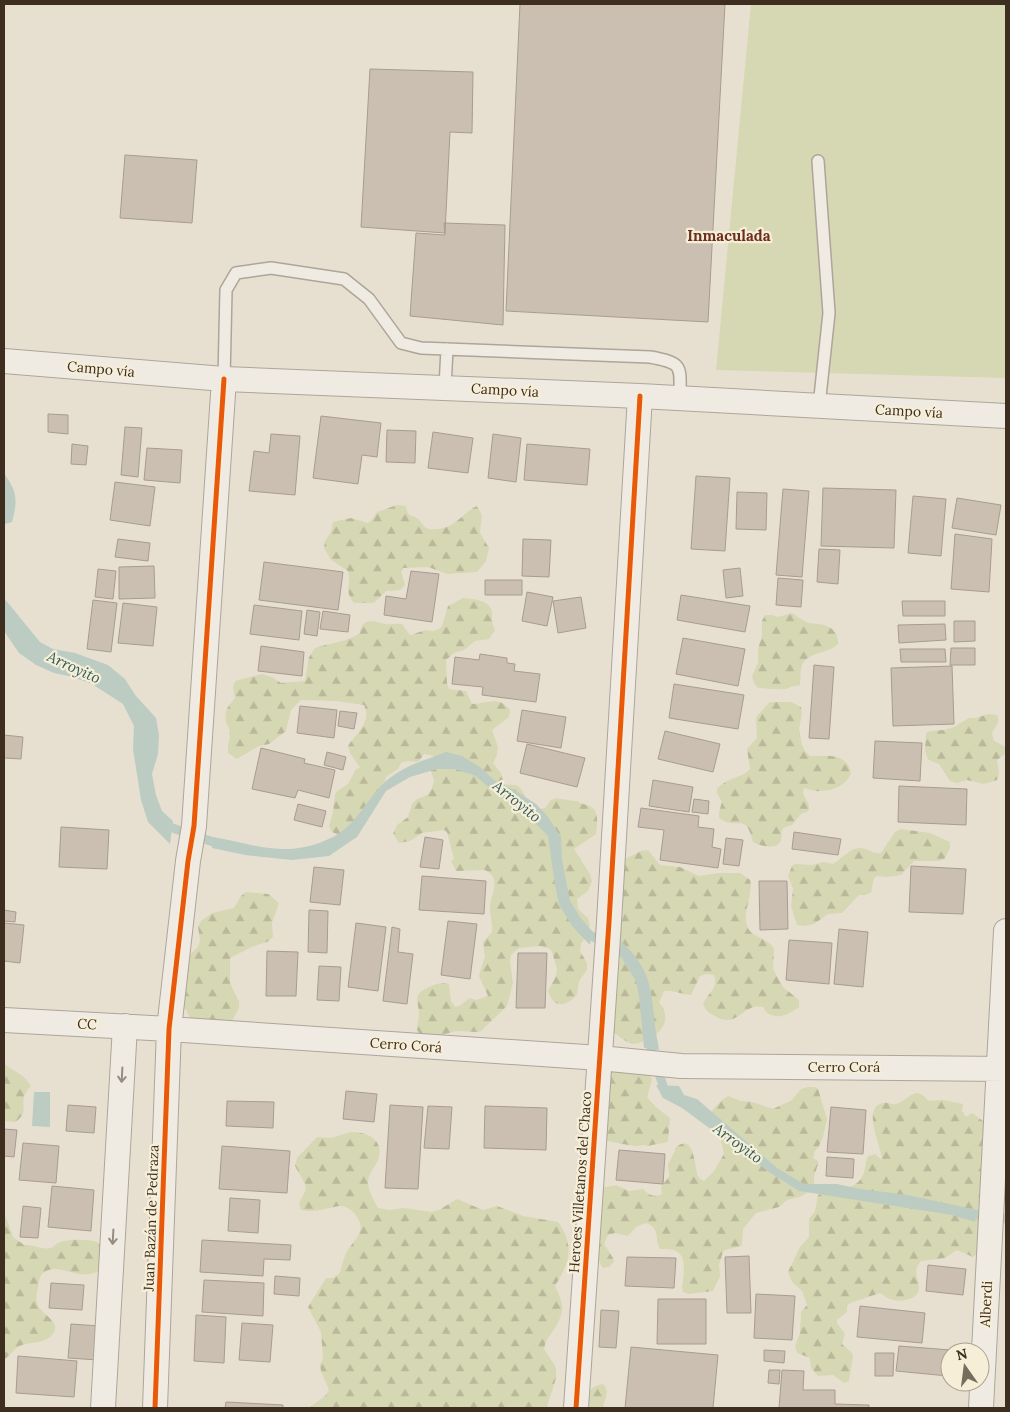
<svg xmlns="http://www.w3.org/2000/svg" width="1010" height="1412" viewBox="0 0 1010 1412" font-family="Lora,serif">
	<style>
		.forest { fill: url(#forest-firs) }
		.pitch { fill: #d6d7b3 }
		.water { fill: #bcccc2 }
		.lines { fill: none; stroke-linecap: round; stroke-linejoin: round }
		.stream { stroke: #bcccc2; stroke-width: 9 }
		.building { fill: #cbbfb2; stroke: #a89c90 }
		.service-casing { stroke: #ada599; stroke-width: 14 }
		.minor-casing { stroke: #ada599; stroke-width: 26 }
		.service { stroke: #efebe3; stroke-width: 11 }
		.minor { stroke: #efebe3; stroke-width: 24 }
		.cycleway-casing { stroke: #f7eed8; stroke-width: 8 }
		.cycleway { stroke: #e8590c; stroke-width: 5 }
		.oneway { stroke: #968c82 }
		.labels { text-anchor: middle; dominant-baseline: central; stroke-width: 4.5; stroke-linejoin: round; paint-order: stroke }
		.street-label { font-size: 14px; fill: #3d2e20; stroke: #f7eed8 }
		.neighbourhood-label { font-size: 15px; font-weight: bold; fill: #6b2e1e; stroke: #f7eed8 }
		.water-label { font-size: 15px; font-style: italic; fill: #2f5d5a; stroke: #f7eed8 }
	</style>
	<defs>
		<pattern id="forest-firs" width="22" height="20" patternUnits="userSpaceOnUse" patternTransform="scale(1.25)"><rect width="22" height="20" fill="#d6d7b3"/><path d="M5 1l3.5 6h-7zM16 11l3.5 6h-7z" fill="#b9b99a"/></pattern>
	</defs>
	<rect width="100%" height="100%" fill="#e7e0d1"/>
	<path class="forest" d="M397 505 406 506C408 518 411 514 418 519 421 521 422 525 426 528 430 530 433 529 437 529 456 528 462 513 477 506L482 515 480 533 489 548 486 561 477 572 447 574 428 567 403 568 401 571 405 585 400 590 386 591 374 603H354C343 590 352 584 348 571L331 560 324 548 325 541 331 532 333 522 351 518 368 523 371 521 377 512Z
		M463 598C474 599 492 600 492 614 492 621 492 624 495 630L489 639 475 641 464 650 454 653 446 660 447 683 449 689 466 691 472 704C488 704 498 695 510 710L509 717 492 730 498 747 497 755 493 763 501 773 504 784C508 786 516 783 519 787 527 794 528 813 545 808L551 800C560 796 568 802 577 801 582 804 584 804 589 806 600 810 597 824 596 834L574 849 590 874 592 881 588 891 577 899 578 909 588 918 590 925 586 938 581 943 580 951 587 963V970L579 981 577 995C565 1007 554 1009 548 991L556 976 557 969 552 952 550 949 540 946 519 948 511 955 510 962 513 983 507 1006 481 1031 477 1032 456 1031 438 1036H421L417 1030C417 1025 419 1019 419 1013 418 999 412 995 429 987 437 984 439 982 449 984L451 1001 455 1007 459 1006 470 998 476 1000 488 996 479 976 485 956 483 942 492 932C493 924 490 916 490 908 490 894 503 879 485 870L456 871 451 861 454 859 447 832 444 830 422 833 410 841 399 843 393 834 397 825 408 817 412 804 417 799 427 795 431 790 434 781 430 768 434 756 424 754 418 762 407 761 401 763 398 769 386 777 383 790 364 817 339 835 332 832 329 826 333 812 335 795 336 792 348 784 356 769 360 768 350 753 348 746C356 733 372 723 364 705L336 701 301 700 291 710 286 731 269 744 259 746 237 759 228 753C227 742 234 732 226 723 224 711 228 706 235 698L233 687 235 681 262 674 272 677 281 683 305 681 309 657 315 648C330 643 347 642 360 633 362 617 373 621 385 624 391 625 397 623 402 624L410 635 426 630 433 631 439 629 442 626 448 606Z
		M792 613C797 616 804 622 809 623 812 624 815 623 818 624 830 625 839 632 838 644 828 654 811 651 803 663 799 670 802 678 799 686 793 685 791 687 786 689 780 690 765 688 758 688L754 683 752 676 758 663V649L762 635V621L765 615H772L778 617Z
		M770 702H791L801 707 802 714 799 729 802 745 805 751 810 756C826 756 847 752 851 773 847 785 833 791 820 791 815 792 809 789 804 788 800 796 810 801 809 809L807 812 801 814 792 825 783 828C781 832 782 836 781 840 777 851 760 846 753 842 745 810 738 832 719 818V812L722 802 717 793V789C729 776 741 779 750 769L747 749 757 738 756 717Z
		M988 714 997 715C1001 725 994 726 992 734L994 741 1006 747 1005 754 997 760 999 773 997 780 984 784 967 780 957 783 950 781 939 764 929 760 927 757 925 750 926 733 930 731 944 730 954 727 969 718H976Z
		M901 829 930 833 950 842V848L945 858 940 861H914L901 875 887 877 877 876 874 878 871 892 866 895H859L842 913 828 914 814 924 804 926 797 925 791 906 793 889 788 876 792 866 795 864 813 865 823 862 833 864C842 859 850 847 861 848 869 849 873 854 881 853L895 832Z
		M648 850 660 865 680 867 699 876 719 873H740L750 880C754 894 740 916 749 930 754 937 766 938 774 948L773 969 783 987 799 1000V1007C787 1015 780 1020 767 1013L763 1007C743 1002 738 1030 715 1016 709 1013 706 1011 703 1005 707 992 719 990 714 975L707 974 700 976 691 995C682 995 674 990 664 991L659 1002C674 1020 660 1037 641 1042 638 1043 636 1044 633 1044 625 1043 616 1033 610 1029L616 936 623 917V860L641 851Z
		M246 892 268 894 279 903 272 923 273 937 267 942 254 946 230 958V983L239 1002V1008L232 1021 227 1026 192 1024 187 1011 178 1002 182 962 198 947 200 941 198 927 201 921 212 913 234 908 241 896Z
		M4 1063C14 1073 23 1072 31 1086 28 1089 25 1093 24 1097 21 1107 29 1113 15 1122L4 1121Z
		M610 1064 647 1067 652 1080 647 1097 656 1107 670 1118 668 1142 647 1146C643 1144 640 1146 636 1146 632 1146 606 1141 604 1140Z
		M808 1087H815L818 1089 827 1119 823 1137 819 1146 815 1151 813 1158 818 1161V1164L814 1177V1188L800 1197 787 1200 779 1207 756 1213 743 1229 742 1246 725 1250 723 1252 719 1265 720 1276 713 1291 689 1294 683 1292 682 1288C683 1279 688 1256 676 1251 672 1249 664 1249 660 1249 654 1237 661 1231 647 1223L637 1226 628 1236 615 1233 608 1235 604 1244 613 1258 614 1262 609 1267 603 1268C591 1256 600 1205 601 1188L616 1185 629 1191 643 1189C648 1195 655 1198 662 1194L661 1187C672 1172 669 1182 668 1164L675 1151V1148C695 1131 694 1166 698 1176L700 1179 704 1181 714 1171 724 1154 721 1141 725 1132 710 1113 722 1100 728 1096 741 1101 753 1102 773 1109 792 1100 801 1089Z
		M917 1093 921 1094 929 1101 943 1100 963 1104 962 1111 966 1117 972 1113 983 1121 985 1128 983 1138 985 1170 980 1179 982 1189 978 1207 985 1219 979 1253 973 1257 957 1250 945 1258 921 1261C912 1271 918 1277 919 1287 920 1299 902 1302 894 1300 888 1299 885 1296 880 1293L850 1303 847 1306V1312L837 1320V1323L845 1334 842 1344 852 1353 853 1356 849 1381 844 1383 833 1375 818 1376 811 1368 810 1358 797 1353 795 1346 800 1333 801 1312 807 1305 802 1291 792 1282 788 1272 800 1247 809 1237V1219L815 1211 818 1195C834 1187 855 1193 863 1175 866 1169 865 1162 868 1156L875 1154 882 1160C882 1147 860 1106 884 1103 889 1102 891 1105 896 1104 904 1102 909 1094 917 1093Z
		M351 1132C366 1132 383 1138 379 1157 377 1166 368 1172 368 1182 368 1191 374 1201 378 1208L389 1210 403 1208 432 1212 439 1210 457 1199 483 1210 497 1206 523 1216 558 1222C575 1246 570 1262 555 1286 566 1308 564 1314 551 1334 547 1339 545 1343 544 1349 547 1355 552 1360 555 1366 560 1377 549 1395 547 1408H309L325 1396 329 1390 321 1371 320 1365 323 1358 321 1332 308 1307 326 1278H333L339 1274C342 1268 342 1262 345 1256 351 1239 372 1233 353 1212 349 1208 345 1206 339 1206 327 1208 314 1213 301 1210L299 1203 306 1190 305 1184 295 1166 297 1158 317 1137 331 1138Z
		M4 1217H6L13 1237 24 1245C33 1244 44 1250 51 1248 55 1246 54 1245 58 1243 65 1239 93 1238 100 1244 101 1244 105 1249 105 1249L101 1269C80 1285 60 1260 43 1273 39 1277 39 1282 38 1287 37 1293 35 1300 38 1306 44 1316 64 1323 51 1336 45 1343 31 1342 22 1345 15 1347 11 1355 5 1359Z
		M603 1384C611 1392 604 1399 603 1408H582C585 1395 588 1387 603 1384Z"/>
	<path class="pitch" d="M751 4H1006V378L716 370Z"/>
	<path class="water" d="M4 473C17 492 18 499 12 522L5 524Z
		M4 598 40 642 53 649 75 653 108 665 125 679 136 696 156 718 159 735 158 754 152 774 156 795 162 811 173 821 170 844 148 822 141 800 133 749 134 726 123 704 92 684 73 677 54 673 36 665 19 653 4 631Z
		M446 752 462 756 480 767 494 780 516 791 536 804 548 817 561 837 562 860 570 901 580 917 592 931 590 945 572 926 559 904 555 885 548 836 520 808 497 795 476 776 455 769H437L410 777 386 791 357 837 329 856 292 860 245 855 212 848 213 837C237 841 261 849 285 849 306 849 333 841 348 826 365 810 374 788 394 775 409 764 429 759 446 752Z
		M621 941C651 970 651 987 655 1026 656 1034 658 1042 659 1050L644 1048 639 996 636 981 621 957Z
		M656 1085 679 1086 684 1095 697 1099 777 1168 804 1184H837L860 1189 908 1195 977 1210 975 1222 952 1215 799 1191 769 1172 682 1108 663 1098Z
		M34 1092H50V1127L32 1126Z"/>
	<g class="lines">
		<path class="stream" d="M161 824 222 845
			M583 929 586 933 625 954 630 960
			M648 1038 664 1089 669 1093
			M964 1213 1006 1219"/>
	</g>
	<path class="building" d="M520 4H725L708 322 506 311Z
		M370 69 473 72 472 133 450 132 445 233 361 227Z
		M125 155 197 160 192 223 120 218Z
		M444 223 505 225 503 325 410 316 416 233 445 235Z
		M48 414 68 415V434L48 432Z
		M321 416 381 423 377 457 362 455 358 484 313 478Z
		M125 427 142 428 138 477 121 475Z
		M387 430 416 431 415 463 386 462Z
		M433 432 473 438 468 473 428 468Z
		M271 434 300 436 295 495 249 491 254 451 269 453Z
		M493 434 521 438 516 482 488 478Z
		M72 444 88 446 86 465 71 464Z
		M527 444 590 449 587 485 524 480Z
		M147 448 182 450 180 483 144 480Z
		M696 476 730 478 725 551 691 549Z
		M115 482 155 487 150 526 110 520Z
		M823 488 896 490 894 548 821 546Z
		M783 489 809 491 802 577 776 575Z
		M737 492 767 493 766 530 736 529Z
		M913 496 946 499 941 556 908 553Z
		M957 498 1001 505 996 535 952 528Z
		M955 534 992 539 989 592 951 589Z
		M118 539 150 543 148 561 115 557Z
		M523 539 551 540 549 577 522 576Z
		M819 549 840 550 838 584 817 582Z
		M264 562 343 572 338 610 259 600Z
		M154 566 155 598 119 599V567Z
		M740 568 743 596 726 598 723 570Z
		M98 569 116 571 113 599 95 597Z
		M411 571 439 574 432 622 384 615 386 596 406 599Z
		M778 578 803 580 801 607 776 605Z
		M485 580H522V595H485Z
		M527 592 553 597 547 626 522 621Z
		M681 595 750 606 745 632 677 620Z
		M581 597 586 628 558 633 553 601Z
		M93 600 117 603 111 652 87 649Z
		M902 601H945V616H903Z
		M123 603 157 607 153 646 118 643Z
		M254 605 302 611 299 640 250 634Z
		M307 610 320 612 317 636 304 634Z
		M323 611 350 615 348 632 320 629Z
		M954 621H975V641L954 642Z
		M945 624 946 640 899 643 898 625Z
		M683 638 745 649 738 686 676 674Z
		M261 646 304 652 302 676 258 671Z
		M951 648H975V665H950Z
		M900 649H945L946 662H901Z
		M480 654 507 658V663L515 664 514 671 540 674 536 702 482 695 483 687 452 684 455 657 479 660Z
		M814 665 834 667 829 739 809 738Z
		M952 666 954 724 893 726 891 668Z
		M674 684 744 695 738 729 669 718Z
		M300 706 337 710 334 738 297 733Z
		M522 710 566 717 561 748 517 741Z
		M340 711 357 713 354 729 338 726Z
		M665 731 720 744 713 772 658 759Z
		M4 735 23 737 21 759 4 758Z
		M875 741 922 743 920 781 873 778Z
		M527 744 585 758 577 787 520 773Z
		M261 748 305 759 304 763 335 770 329 798 298 790 295 798 252 789Z
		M327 752 346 757 343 770 324 765Z
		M653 780 693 787 689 812 649 806Z
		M899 786 967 789 966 825 898 822Z
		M694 799 709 801 708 814 692 812Z
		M298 804 326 811 322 827 294 820Z
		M641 808 699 816 698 827 714 829 712 847 721 849 718 868 660 860 664 830 638 827Z
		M61 827 109 830 107 869 59 867Z
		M794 832 841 839 838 855 792 849Z
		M425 837 443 840 439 869 420 867Z
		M726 838 743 840 739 866 723 864Z
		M911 866 966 869 963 914 909 912Z
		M314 867 344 870 340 905 310 902Z
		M422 876 486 881 484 914 419 910Z
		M759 881H787L788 929 760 930Z
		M4 910 16 912 15 922 4 921Z
		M309 910 328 911 327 953 308 952Z
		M448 921 477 924 470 979 441 975Z
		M4 923 24 925 20 963 4 961Z
		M356 923 386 927 378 991 348 987Z
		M392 927 400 929 398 952 413 954 407 1004 383 1001Z
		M839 929 868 932 863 987 834 984Z
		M789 940 832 943 829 984 786 980Z
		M267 951 298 952 296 996H266Z
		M518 953H547L545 1008H516Z
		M319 966 341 967 339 1001 317 1000Z
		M346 1091 377 1094 374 1122 343 1119Z
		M227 1101 274 1102 273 1128 226 1126Z
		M68 1105 96 1107 94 1133 66 1131Z
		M390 1105 423 1107 418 1189 385 1188Z
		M428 1106 452 1107 449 1149 424 1148Z
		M485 1106 547 1108 546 1150 484 1148Z
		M831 1107 866 1110 863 1154 827 1152Z
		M4 1129 17 1130 14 1157 4 1156Z
		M23 1143 59 1146 56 1183 19 1180Z
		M222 1146 290 1151 287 1193 219 1189Z
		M619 1150 665 1154 663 1184 616 1180Z
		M827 1157 854 1159 853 1178 826 1176Z
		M52 1186 94 1190 91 1231 48 1227Z
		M230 1198 260 1200 258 1233 228 1231Z
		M23 1206 41 1208 38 1238 20 1237Z
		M202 1240 291 1245 290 1260 264 1259 263 1276 200 1272Z
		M749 1256 751 1313H727L725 1257Z
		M627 1257 676 1258 674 1288 625 1286Z
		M928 1265 966 1269 963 1295 926 1291Z
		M275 1276 300 1278 299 1296 274 1294Z
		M204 1280 264 1283 263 1316 202 1312Z
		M51 1283 84 1285 82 1310 49 1308Z
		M756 1294 795 1296 792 1340 754 1338Z
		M658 1299H706V1344H657Z
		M860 1306 925 1313 922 1343 857 1337Z
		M601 1310 619 1311 616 1348 599 1347Z
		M196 1315 226 1317 224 1363 194 1361Z
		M242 1323 273 1325 270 1362 239 1360Z
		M71 1324 100 1326 98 1360 68 1358Z
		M899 1346 951 1350 948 1376 896 1371Z
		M631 1347 718 1355 713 1408H625Z
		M764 1350 785 1351 784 1363 764 1361Z
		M875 1353H894L893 1376H875Z
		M18 1356 77 1361 74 1397 16 1393Z
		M769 1370H780L779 1384 768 1383Z
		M782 1370 804 1371 803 1390H835V1404L869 1405V1408H779Z
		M226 1402 283 1405V1408H225Z"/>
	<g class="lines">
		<defs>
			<path id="service" d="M818 161 829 313 819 406
				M224 379 226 290 236 273 271 268 344 279 369 299 401 343 421 348 650 357C684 363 680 366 680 398
				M445 387 447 349"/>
			<path id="minor" d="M4 361 224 379 640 396 1006 416
				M4 1020 169 1029 600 1058 681 1066 1006 1069
				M103 1408 125 1026
				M155 1408 169 1029 188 861 194 826 224 379
				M576 1408 609 922 640 396
				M981 1408 1006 931"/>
		</defs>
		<use href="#service" class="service-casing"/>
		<use href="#minor" class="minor-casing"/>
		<use href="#service" class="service"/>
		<use href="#minor" class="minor"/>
		<defs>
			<path id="cycleway" d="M155 1408 169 1029 188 861 194 826 224 379
				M576 1408 609 922 640 396"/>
		</defs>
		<use href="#cycleway" class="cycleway-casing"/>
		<use href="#cycleway" class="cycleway"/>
	</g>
	<defs><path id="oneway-shaft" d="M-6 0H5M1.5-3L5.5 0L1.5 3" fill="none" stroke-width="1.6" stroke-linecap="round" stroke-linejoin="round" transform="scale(1.25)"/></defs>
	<g class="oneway">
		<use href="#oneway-shaft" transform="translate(122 1075) rotate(93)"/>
		<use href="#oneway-shaft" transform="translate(113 1237) rotate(93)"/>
	</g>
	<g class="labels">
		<g class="street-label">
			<text transform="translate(101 369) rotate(5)">Campo vía</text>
			<text transform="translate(505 390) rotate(3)">Campo vía</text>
			<text transform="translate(909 411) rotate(3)">Campo vía</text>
			<text transform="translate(87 1024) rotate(3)">CC</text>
			<text transform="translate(406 1045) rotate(4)">Cerro Corá</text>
			<text x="844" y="1067">Cerro Corá</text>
			<text transform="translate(580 1182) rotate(-86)">Heroes Villetanos del Chaco</text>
			<text transform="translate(151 1218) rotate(-88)">Juan Bazán de Pedraza</text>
			<text transform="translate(986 1304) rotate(-87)">Alberdi</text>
		</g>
		<g class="neighbourhood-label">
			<text x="729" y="235">Inmaculada</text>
		</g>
		<g class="water-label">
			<text transform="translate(74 667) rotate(25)">Arroyito</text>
			<text transform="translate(517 801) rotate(39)">Arroyito</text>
			<text transform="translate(738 1143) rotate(36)">Arroyito</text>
		</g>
	</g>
	<rect width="1010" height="1412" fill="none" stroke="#3d2e20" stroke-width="10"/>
	<g transform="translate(965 1367) rotate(346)"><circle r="24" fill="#f7eed8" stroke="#ada18e"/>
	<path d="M0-4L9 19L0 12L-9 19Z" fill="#786c5e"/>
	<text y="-8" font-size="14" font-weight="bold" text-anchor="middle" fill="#3d2e20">N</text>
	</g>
</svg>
